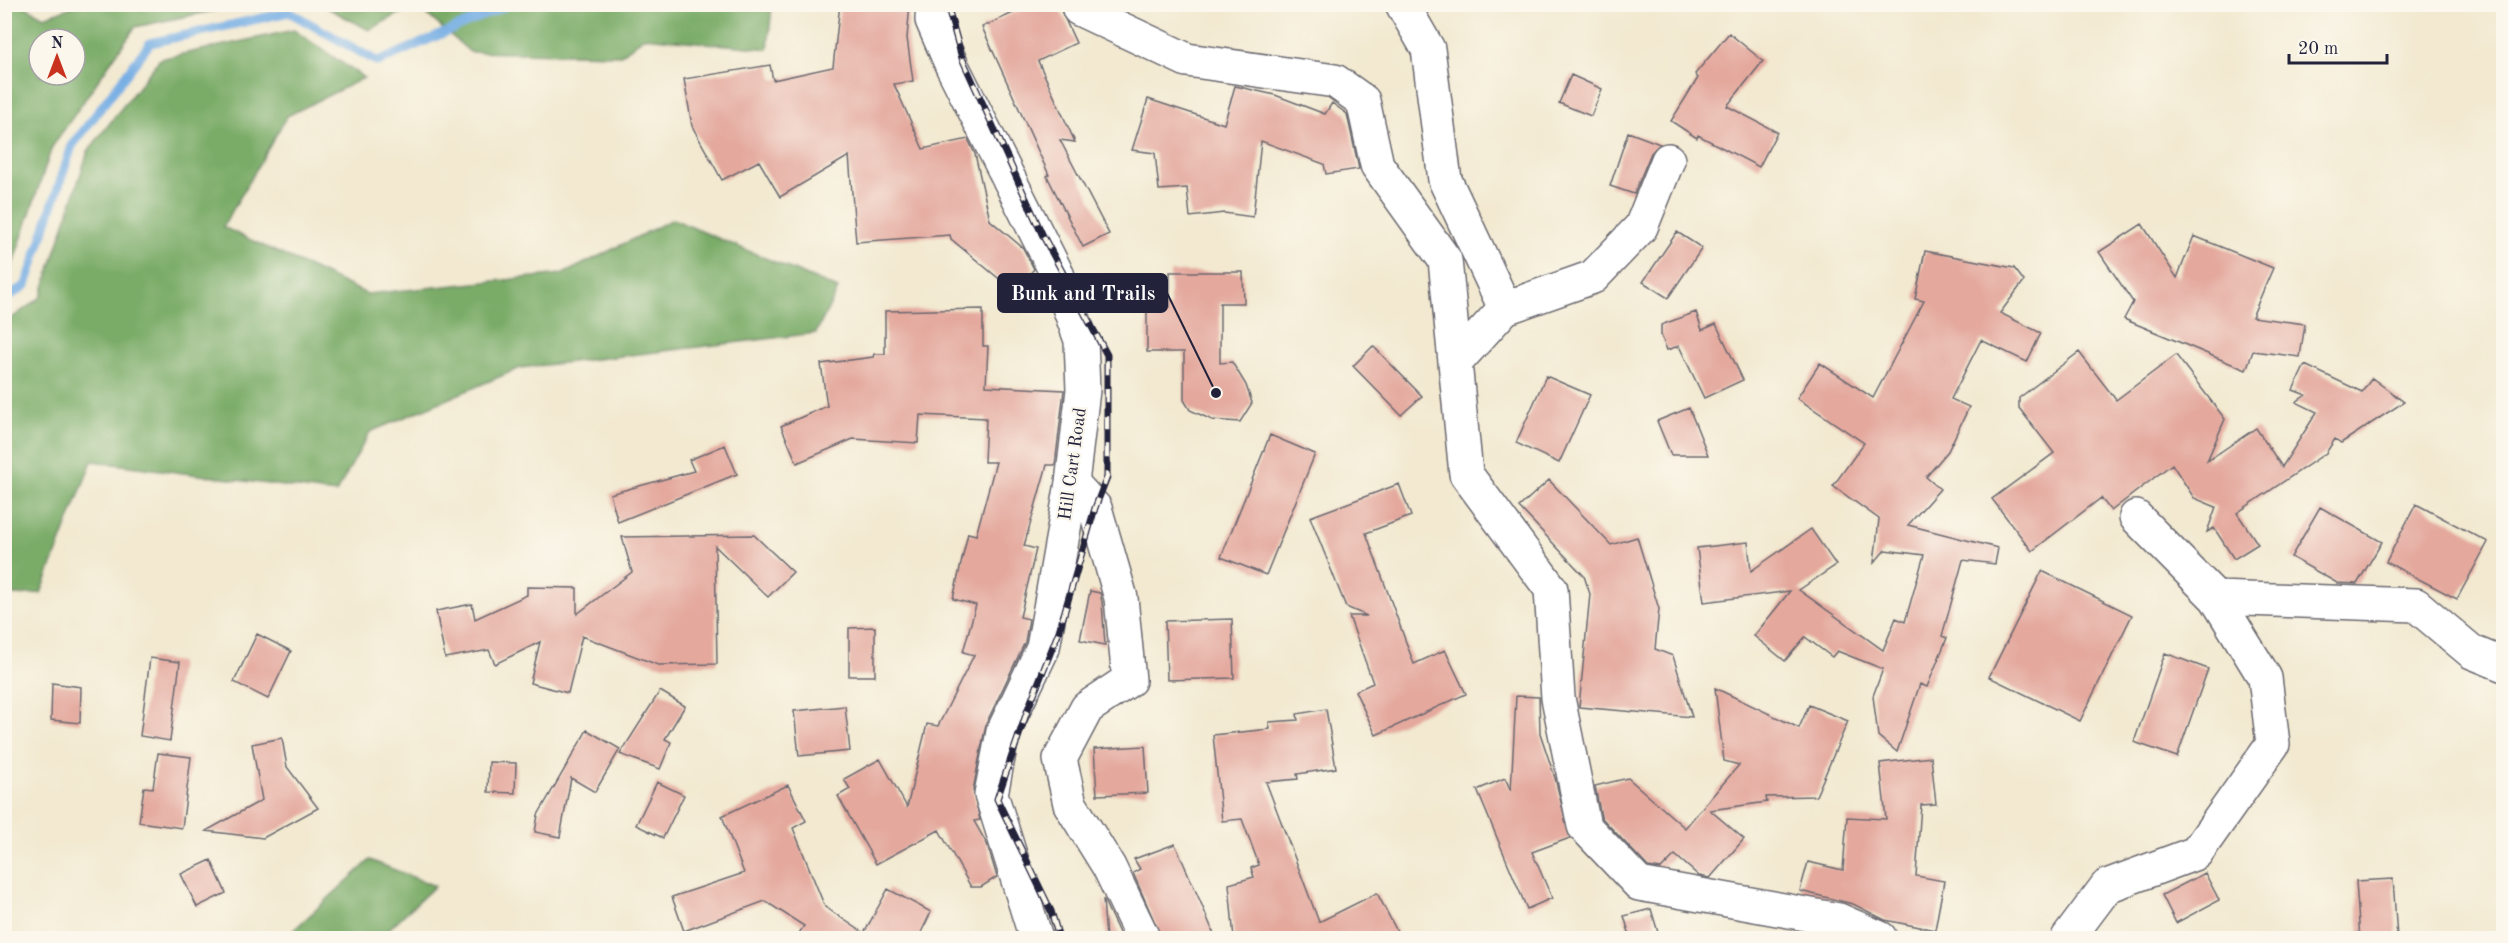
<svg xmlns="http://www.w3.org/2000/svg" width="2508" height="943" viewBox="0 0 2508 943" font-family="'Old Standard TT',serif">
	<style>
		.forest { fill: #7aac68; stroke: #4e6752; stroke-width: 1.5; fill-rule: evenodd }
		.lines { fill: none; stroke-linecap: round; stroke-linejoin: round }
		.stream { stroke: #75ade4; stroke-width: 9 }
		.building { fill: #e4a89d }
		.minor-casing { stroke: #6b686f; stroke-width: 36 }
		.highway-casing { stroke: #6b686f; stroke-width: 36 }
		.minor { stroke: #fff; stroke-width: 33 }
		.highway { stroke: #fff; stroke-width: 33 }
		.rail-casing { stroke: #22223b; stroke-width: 7 }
		.rail { stroke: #fbf7ec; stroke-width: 4.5; stroke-dasharray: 14; stroke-linecap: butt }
		.labels { text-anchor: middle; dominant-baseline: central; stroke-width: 4.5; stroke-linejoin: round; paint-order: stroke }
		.street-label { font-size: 18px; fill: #22223b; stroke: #fbf7ec }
		.leader { fill: none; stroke: #22223b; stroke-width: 2 }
		.callout-dot { fill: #22223b; stroke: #fbf7ec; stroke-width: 2 }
		.callout { fill: #22223b; stroke: #22223b; stroke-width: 2 }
		.callout-label { font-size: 20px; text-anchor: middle; font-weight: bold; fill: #fff }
	</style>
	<rect width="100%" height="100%" fill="#fbf7ec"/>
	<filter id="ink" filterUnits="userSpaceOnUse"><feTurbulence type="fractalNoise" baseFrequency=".0167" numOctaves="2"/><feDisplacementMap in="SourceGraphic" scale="12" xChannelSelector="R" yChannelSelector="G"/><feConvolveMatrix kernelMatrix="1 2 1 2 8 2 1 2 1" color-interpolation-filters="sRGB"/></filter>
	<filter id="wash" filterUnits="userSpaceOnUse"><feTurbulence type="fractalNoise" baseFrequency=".008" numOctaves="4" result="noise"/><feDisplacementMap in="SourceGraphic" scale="24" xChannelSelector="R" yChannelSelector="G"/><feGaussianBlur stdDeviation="1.35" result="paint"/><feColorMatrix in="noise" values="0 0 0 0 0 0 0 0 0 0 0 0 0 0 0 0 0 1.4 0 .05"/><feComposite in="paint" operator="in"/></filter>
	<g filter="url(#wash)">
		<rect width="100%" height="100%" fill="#f2e9d0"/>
		<path class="forest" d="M5 4 23 5 44 17 77 5H241L135 27 52 147 9 276 5 279ZM39 39H75V75H39Z
			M322 5H772L768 49 644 37 621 55 470 52 416 5 369 30Z
			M294 30 364 78 287 116 223 227 367 294 563 274 673 219 838 289 816 333 520 368 370 432 336 493 92 461 41 593 5 596V323L41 297 88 151 160 59Z
			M370 860 435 886 379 938H285Z"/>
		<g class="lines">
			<path class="stream" d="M4 300 26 285 72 146 150 43 289 12 378 62 510 4"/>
		</g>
		<g id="blocks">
			<path class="building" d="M840 4H910L907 38 913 81 894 84 923 149 968 139 975 154 990 220 1023 248 1034 269 1015 292 951 239 950 235 856 242 849 156 780 197 759 161 722 180 692 126 684 79 770 65 773 80 833 67Z
				M1033 4H1058L1076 43 1038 61 1075 142 1060 140 1109 234 1083 247 1047 176 1049 175 982 27Z
				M1729 33 1763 61 1727 106 1777 132 1759 167 1698 135 1697 138 1671 121 1698 78 1695 74Z
				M1571 75 1602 89 1591 116 1559 103Z
				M1235 86 1275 95 1325 114 1332 103 1347 114 1359 169 1326 174 1324 164 1261 141 1253 217 1224 213 1190 217 1187 188 1159 190 1155 153 1132 150 1148 99 1224 124Z
				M1628 132 1660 144 1651 153 1634 194 1610 186Z
				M2142 224 2177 278 2194 236 2273 268 2252 317 2305 324 2300 357 2253 351 2246 370 2124 319 2133 302 2099 252Z
				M1677 232 1702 248 1668 298 1643 282Z
				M1925 251 2014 268 2024 281 2000 313 2041 333 2027 362 1981 340 1951 399 1969 407 1948 451 1926 477 1940 489 1908 525 1998 548 1995 564 1963 560 1942 636 1947 638 1927 687 1920 684 1897 752 1878 736 1873 696 1883 669 1837 651 1832 657 1805 637 1785 661 1754 636 1790 591 1704 602 1697 548 1748 542 1751 571 1811 529 1836 565 1799 590 1883 650 1896 618 1905 622 1924 555 1885 550 1874 563 1879 519 1833 486 1864 443 1797 398 1820 363 1873 398 1924 301 1915 299Z
				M1170 272H1243L1244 303H1220V363L1232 362 1246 385 1252 403 1240 422 1212 420 1190 410 1184 400V352H1147V307H1170Z
				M983 309V346H988L986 386 1064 390 1055 465H1047L1024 546 1036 549 1020 617 1029 619 1025 642 986 724 973 790 980 820 974 821 987 844 997 877 981 887H971L939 830 876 864 838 796 850 789 844 779 880 759 907 807 927 724 938 726 974 655 963 652 976 605 953 599 968 533 976 535 996 462H984L986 418 920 415 918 443 853 439 797 463 781 426 827 406 821 364 873 357 874 354H885V311Z
				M1696 312 1702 330 1716 324 1743 380 1704 398 1679 346 1667 350 1661 335V325Z
				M1373 346 1422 396 1401 415 1353 366Z
				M2079 352 2116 400 2176 355 2225 419 2207 461 2256 428 2282 467 2317 412 2296 402 2306 395 2293 390 2305 365 2362 392 2372 378 2404 402 2341 443 2335 439 2326 453 2237 513 2258 544 2234 559 2214 528 2207 532 2216 507 2194 498 2172 464 2111 511 2101 498 2032 551 1992 499 2054 453 2019 408V398Z
				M1546 376 1590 395 1559 463 1516 443Z
				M1689 408 1708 455H1671L1657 421Z
				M1270 435 1315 454 1266 575 1221 557Z
				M725 445 737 474 618 522 610 494 694 471 689 460Z
				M1549 480 1611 545 1637 537 1659 609 1655 649 1673 656 1692 717 1579 707 1590 594 1584 576 1519 507Z
				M1399 484 1411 516 1366 533 1414 664 1445 650 1466 694 1376 735 1355 691 1373 683 1349 616H1367L1346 607 1310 517Z
				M2416 504 2488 542 2457 599 2386 562Z
				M2320 507 2382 542 2357 584 2337 583 2291 557Z
				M754 535 793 572 768 597 715 546 717 664 658 665 582 636 568 693 530 683 540 642 495 664 489 650 445 658 436 611 472 604 475 619 527 595V587L577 588V614L632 572 622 537Z
				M2042 571 2132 615 2080 721 1989 677Z
				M1090 591 1100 593 1102 602 1105 645 1080 640Z
				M1232 619 1234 678 1167 680 1165 621Z
				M875 627V676H849V628Z
				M257 634 291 651 268 699 234 682Z
				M2165 653 2208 669 2177 757 2134 742Z
				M150 658 180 662 170 741 140 736Z
				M52 683 81 687 80 723 51 720Z
				M1715 688 1799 728 1809 705 1848 721 1816 796 1766 797 1767 802 1710 810 1744 839 1710 878 1699 876 1675 855 1661 869 1648 867 1601 817 1595 786 1628 778 1685 828 1739 765 1724 761Z
				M660 691 685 706 665 739 671 742 660 769 620 754Z
				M1516 696 1539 697 1540 733 1555 778 1570 838 1532 852 1552 898 1527 909 1477 790 1505 778 1511 791Z
				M845 706 850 751 799 756 794 711Z
				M1326 709 1336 768 1297 774 1298 779 1266 782 1319 922 1377 893 1401 939H1234L1229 884 1254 877 1251 868 1259 865 1242 819 1222 821 1213 735 1270 729 1269 722 1298 720 1297 714Z
				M587 730 620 749 595 792 571 778 560 837 535 832 538 815Z
				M282 738 287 767 318 808 263 838 206 831 262 800 252 744Z
				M1145 746 1148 793 1097 795 1094 749Z
				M158 753 191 757 182 828 139 822 144 787 153 788Z
				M1931 757 1936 804 1921 805 1916 876 1944 881 1935 930 1885 920 1853 904 1800 891 1808 862 1843 870 1847 817 1886 819 1880 763Z
				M489 762 516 763 515 793 488 792Z
				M657 782 684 795 663 838 636 825Z
				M788 785 806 821 793 828 825 907 864 933 888 889 931 912 918 939H795L804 926 765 901 684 931 672 897 744 873 722 816Z
				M1175 844 1201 903 1216 939H1162L1133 873 1140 869 1134 859Z
				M211 860 226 893 197 907 181 874Z
				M2205 873 2219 900 2176 923 2162 895Z
				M2393 879 2397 938 2360 939 2356 881Z
				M1103 899 1122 939H1106Z
				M1651 909 1660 939H1631L1624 916Z"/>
		</g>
	</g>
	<g filter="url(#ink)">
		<use href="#blocks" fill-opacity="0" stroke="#6b686f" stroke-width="1.5"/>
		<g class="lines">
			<defs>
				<path id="minor" d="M1078 4 1079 9 1187 60 1335 81 1363 101 1377 165 1445 260 1466 474 1551 589 1558 698 1584 826 1639 884 1839 920 1880 938
					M1402 4 1428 49 1445 180 1505 308 1455 363
					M1505 308 1593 277 1641 227 1668 160
					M1072 483 1095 508 1121 598 1129 680 1087 708 1060 759 1070 804 1109 867 1143 938
					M2136 517 2216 598
					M2068 938 2107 886 2196 853 2273 744 2265 678 2216 598 2416 605 2472 652 2504 665"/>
				<path id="highway" d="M933 4 932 20 952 66 1057 274 1081 340 1083 390 1072 483 1043 648 1003 732 991 794 1036 938"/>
			</defs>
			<use href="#minor" class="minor-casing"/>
			<use href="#highway" class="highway-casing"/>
			<use href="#minor" class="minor"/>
			<use href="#highway" class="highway"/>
			<defs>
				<path id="rail" d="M947 4 962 58 1043 236 1107 355V477L1095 508 1059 631 1028 709 997 799 1051 911 1059 938"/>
			</defs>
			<use href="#rail" class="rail-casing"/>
			<use href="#rail" class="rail"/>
		</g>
	</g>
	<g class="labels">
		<g class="street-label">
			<text transform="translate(1073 464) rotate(-82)">Hill Cart Road</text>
		</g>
	</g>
	<path class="leader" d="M1216 393L1167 293"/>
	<circle class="callout-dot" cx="1216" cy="393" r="6"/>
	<rect class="callout" x="998" y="274" width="169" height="38" rx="6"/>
	<g class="callout-label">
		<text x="1083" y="300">Bunk and Trails</text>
	</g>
	<rect width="2508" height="943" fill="none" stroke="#fbf7ec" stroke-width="24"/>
	<g transform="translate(57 57)"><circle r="28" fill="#fbf7ec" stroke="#a4a2a5" stroke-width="1.5"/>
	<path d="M0-4.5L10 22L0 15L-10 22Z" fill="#c8321e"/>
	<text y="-9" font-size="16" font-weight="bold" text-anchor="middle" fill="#22223b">N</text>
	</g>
	<path d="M2289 54v9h98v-9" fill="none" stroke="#22223b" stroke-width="3"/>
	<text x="2298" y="54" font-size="18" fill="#22223b" stroke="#fbf7ec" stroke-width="4.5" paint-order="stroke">20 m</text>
</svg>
